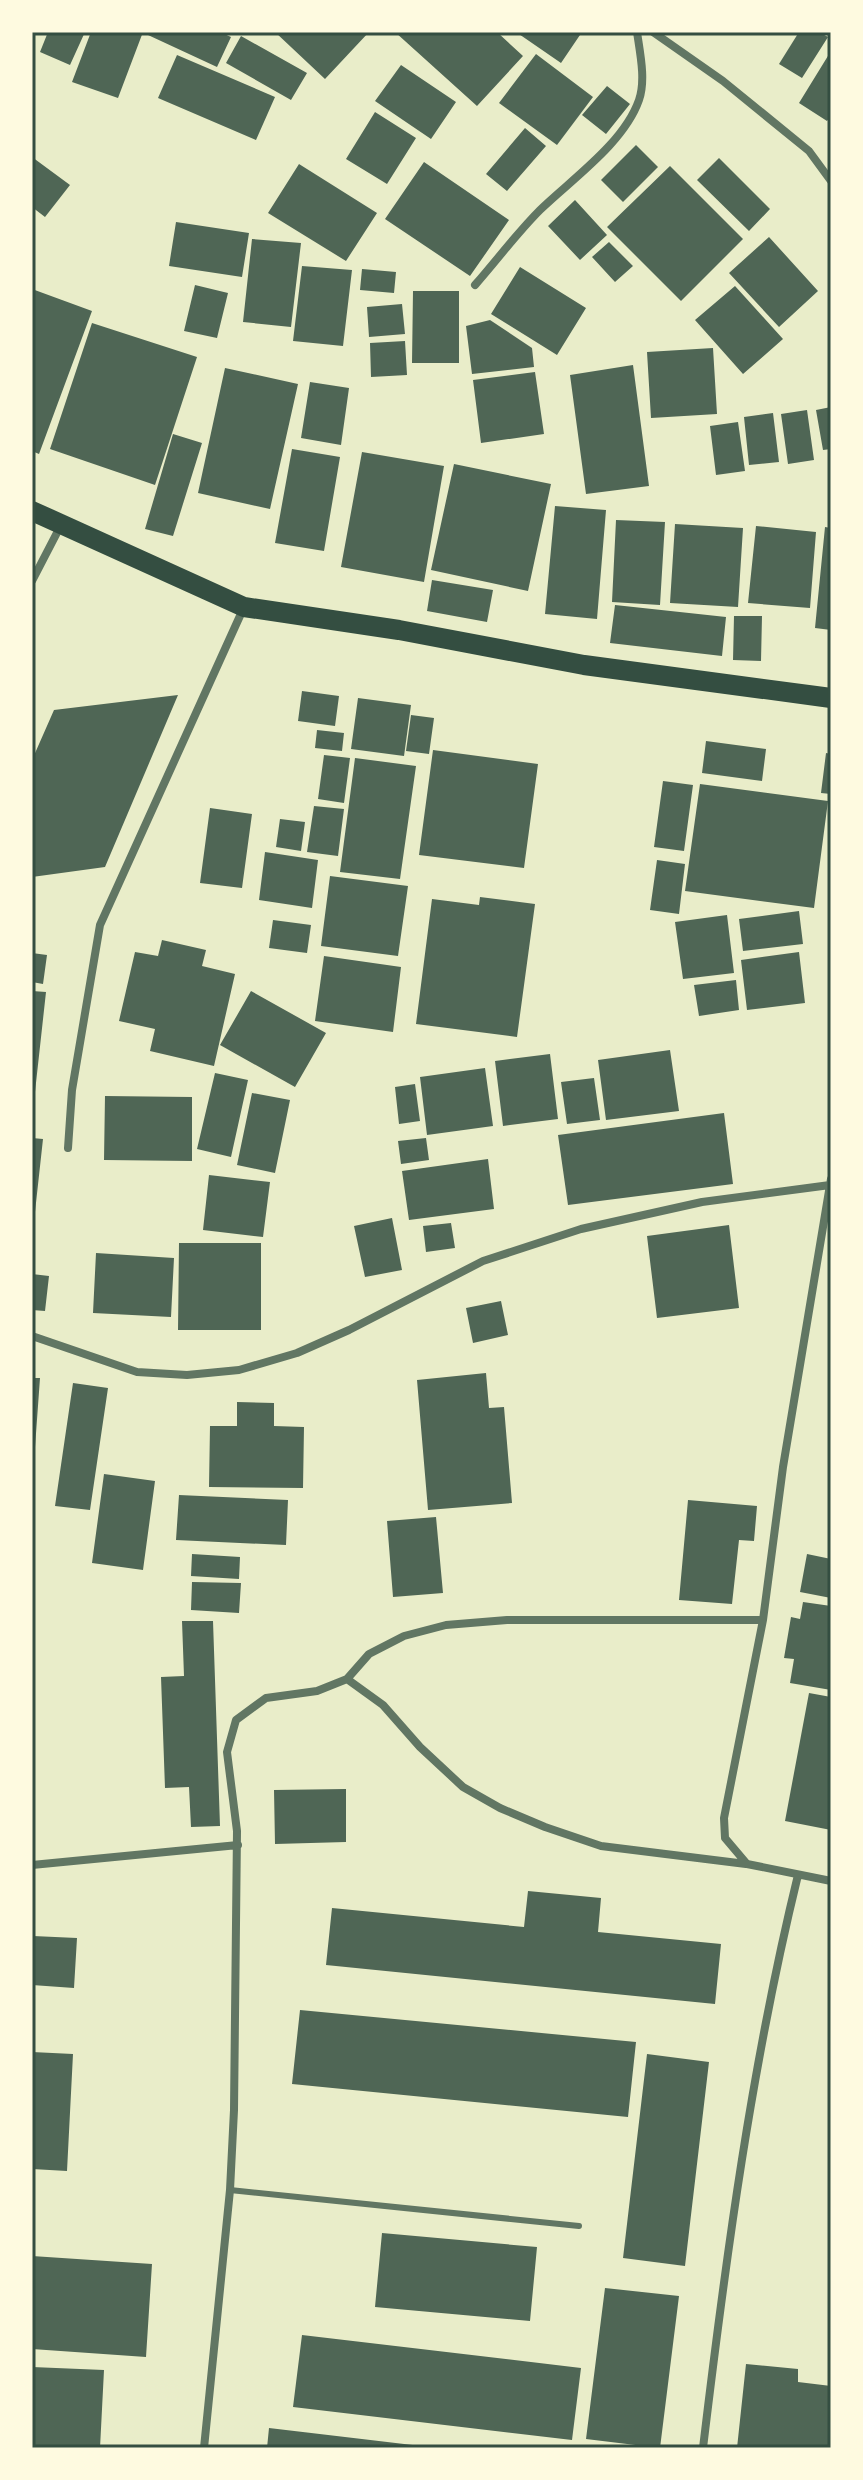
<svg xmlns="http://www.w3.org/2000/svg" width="863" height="2480" viewBox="0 0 863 2480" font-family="'PT Sans Narrow',sans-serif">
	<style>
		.building { fill: #4f6655 }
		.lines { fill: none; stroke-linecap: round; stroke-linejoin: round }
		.service { stroke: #617663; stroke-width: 6 }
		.minor { stroke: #617663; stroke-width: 8 }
		.primary { stroke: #344e41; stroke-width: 20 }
		.neatline { fill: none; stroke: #344e41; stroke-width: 3 }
	</style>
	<rect width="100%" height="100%" fill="#e9edc9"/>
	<path class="building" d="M48 32H85L70 65 40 52Z
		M91 32H143L118 98 72 82Z
		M150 32H220L231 37 217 67 148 35Z
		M275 32H369L325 79Z
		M395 32H497L523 56 477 106Z
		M516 32H582L561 63Z
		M799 32H819L828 37 802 78 779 64Z
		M241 36 307 73 291 100 226 63Z
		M831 51V116L827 121 799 103Z
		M536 54 593 97 557 145 499 103Z
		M177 55 275 97 256 140 158 98Z
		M401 65 456 102 431 139 375 101Z
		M607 86 630 104 606 134 582 115Z
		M375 112 416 138 387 184 346 159Z
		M525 128 546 146 507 191 486 174Z
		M636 145 658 167 623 202 601 180Z
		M32 157 70 185 45 217 32 207Z
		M719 158 770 209 749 231 697 180Z
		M424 162 509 220 470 276 385 219Z
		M299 164 377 213 346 261 268 213Z
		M670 166 743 239 681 301 607 227Z
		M575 200 607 235 580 260 548 226Z
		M176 222 249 233 242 277 169 266Z
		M769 237 818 291 779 327 729 273Z
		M252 239 301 243 291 327 243 322Z
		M609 242 633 266 615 282 592 257Z
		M302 266 352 270 343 346 293 341Z
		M520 267 586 308 557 355 491 314Z
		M362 269 396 272 394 293 360 290Z
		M195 285 228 293 217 338 184 331Z
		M735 286 783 339 743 374 695 320Z
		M32 289 92 311 39 454 32 451Z
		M413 291H459V363H412Z
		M402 304 405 334 369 337 367 307Z
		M490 320 532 348 534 367 472 374 466 326Z
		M92 323 197 357 155 485 50 449Z
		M405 341 407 375 371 377 370 343Z
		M713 348 717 414 651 418 647 352Z
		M633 365 649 486 586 494 570 375Z
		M225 368 298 384 270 509 198 493Z
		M535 372 544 434 481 443 473 380Z
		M310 382 349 388 341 445 301 438Z
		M831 407V449L823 450 816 410Z
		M807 410 814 460 788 464 781 414Z
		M773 413 779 462 749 465 744 417Z
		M738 422 745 471 716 475 710 426Z
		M173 434 202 443 173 536 145 529Z
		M292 449 340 457 324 551 275 543Z
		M362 452 444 466 424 582 341 567Z
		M454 464 551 484 528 591 431 570Z
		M555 506 606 510 597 619 545 614Z
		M616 520 665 522 660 605 612 602Z
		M675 524 743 528 738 607 670 603Z
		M756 526 816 532 810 608 748 603Z
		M825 527 831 528V630L815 628Z
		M432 580 493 590 487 622 427 611Z
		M615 605 726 617 722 656 610 643Z
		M734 616H762L761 661 733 660Z
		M302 691 339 696 335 726 298 721Z
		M178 695 105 867 32 877V760L54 710Z
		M358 698 411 705 404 756 351 749Z
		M411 715 434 718 429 754 406 751Z
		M317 730 344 733 342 751 315 748Z
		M706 741 766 749 762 781 702 773Z
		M433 750 538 764 524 868 419 855Z
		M826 753 831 754V794L821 793Z
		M324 755 350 758 344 803 318 799Z
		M355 758 416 766 400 879 340 872Z
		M663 781 693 785 684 851 654 847Z
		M700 784 828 801 814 908 685 891Z
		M314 806 344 809 338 856 307 852Z
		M210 808 252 814 242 888 200 883Z
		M280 819 305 822 301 851 276 847Z
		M265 852 318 860 312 908 259 900Z
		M657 860 685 864 679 914 650 910Z
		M330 876 408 886 398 956 321 946Z
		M480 897 535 904 517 1037 416 1024 432 899 479 905Z
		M799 911 803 944 743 951 739 919Z
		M727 915 734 973 683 979 675 922Z
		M273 920 311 925 307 953 269 948Z
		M162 940 206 950 202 966 235 974 214 1066 150 1051 155 1029 119 1021 135 952 158 956Z
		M799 952 805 1003 747 1010 741 960Z
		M32 953 47 955 43 984 32 982Z
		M324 956 401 967 393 1032 315 1021Z
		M736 980 739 1010 699 1016 694 985Z
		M32 991 46 992 34 1101H32Z
		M251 991 326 1033 295 1087 220 1045Z
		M670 1050 679 1111 606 1120 598 1060Z
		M550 1054 558 1119 503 1126 495 1061Z
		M485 1068 493 1126 427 1135 420 1077Z
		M215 1073 248 1080 231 1157 197 1149Z
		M594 1078 600 1120 567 1124 561 1082Z
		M415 1084 420 1121 399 1124 395 1087Z
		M252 1093 290 1100 275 1173 237 1165Z
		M105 1096 192 1097V1161L104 1160Z
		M724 1113 733 1184 568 1205 558 1135Z
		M32 1138 43 1139 34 1221H32Z
		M426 1138 429 1160 401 1164 398 1141Z
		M488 1159 494 1209 409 1220 402 1171Z
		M209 1175 270 1182 263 1237 203 1230Z
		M392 1218 402 1270 365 1277 354 1226Z
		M451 1223 455 1248 426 1252 423 1226Z
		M729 1225 739 1308 657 1318 647 1236Z
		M179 1243H261V1330H178Z
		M96 1253 174 1258 171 1317 93 1313Z
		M32 1274 49 1276 45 1311 32 1310Z
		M501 1301 508 1335 473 1343 466 1308Z
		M486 1373 489 1408 504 1407 512 1503 428 1510 417 1380Z
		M32 1378H40L34 1461H32Z
		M73 1383 108 1388 90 1510 55 1506Z
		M237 1402 274 1403V1426L304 1427 303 1488 209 1487 210 1426H237Z
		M104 1474 155 1481 143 1570 92 1563Z
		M179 1495 288 1500 286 1545 176 1540Z
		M688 1500 757 1506 754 1541 739 1540 732 1604 679 1600Z
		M436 1517 443 1593 393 1597 387 1521Z
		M192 1554 240 1557 239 1579 191 1576Z
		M807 1554 831 1559V1598L800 1592Z
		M192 1582 241 1583 239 1613 191 1610Z
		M803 1602 831 1606V1690L790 1683 794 1659 784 1658 791 1617 800 1619Z
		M182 1621H213L220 1826 191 1827 189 1787 165 1788 161 1677 184 1676Z
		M809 1693 831 1697V1830L785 1821Z
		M346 1789V1842L275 1844 274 1790Z
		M528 1891 601 1898 598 1932 721 1944 715 2004 326 1965 332 1908 524 1927Z
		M33 1936 77 1938 74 1988 32 1985Z
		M300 2010 636 2042 628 2117 292 2084Z
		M32 2052 73 2054 67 2171 32 2169Z
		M647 2054 709 2062 685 2266 623 2258Z
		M382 2233 537 2247 530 2321 375 2307Z
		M32 2256 152 2264 146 2357 32 2349Z
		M605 2288 679 2296 660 2448 586 2439Z
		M302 2335 581 2368 572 2440 293 2407Z
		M746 2364 798 2369V2382L831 2386V2448H737Z
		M32 2367 104 2370 100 2448H32Z
		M269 2428 421 2446V2448H267Z"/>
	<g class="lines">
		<path class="service" d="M230 2190 579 2226"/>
		<path class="minor" d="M653 32 723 81 809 151 831 181
			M475 285C497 260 517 233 540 210 572 179 624 143 639 100 646 80 640 53 637 32
			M32 581 61 525
			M68 1148 72 1090 100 925 244 607
			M831 1179 783 1467 763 1620 724 1818 725 1838 747 1864 831 1881
			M32 1336 137 1372 187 1375 239 1370 297 1353 349 1330 483 1261 581 1229 702 1202 830 1185
			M347 1679 383 1705 420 1747 463 1787 500 1808 545 1827 601 1846 746 1864
			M32 1865 238 1845
			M204 2448 230 2190 234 2110 237 1831 227 1752 236 1720 266 1698 317 1691 347 1679 369 1654 404 1636 446 1625 507 1620H763
			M703 2448C726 2256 752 2063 798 1875"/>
		<path class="primary" d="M32 511 244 607 399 630 584 665 831 698"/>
	</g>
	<rect width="863" height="2480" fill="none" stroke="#fefae0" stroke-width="68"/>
	<rect x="34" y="34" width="795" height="2412" class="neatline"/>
</svg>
